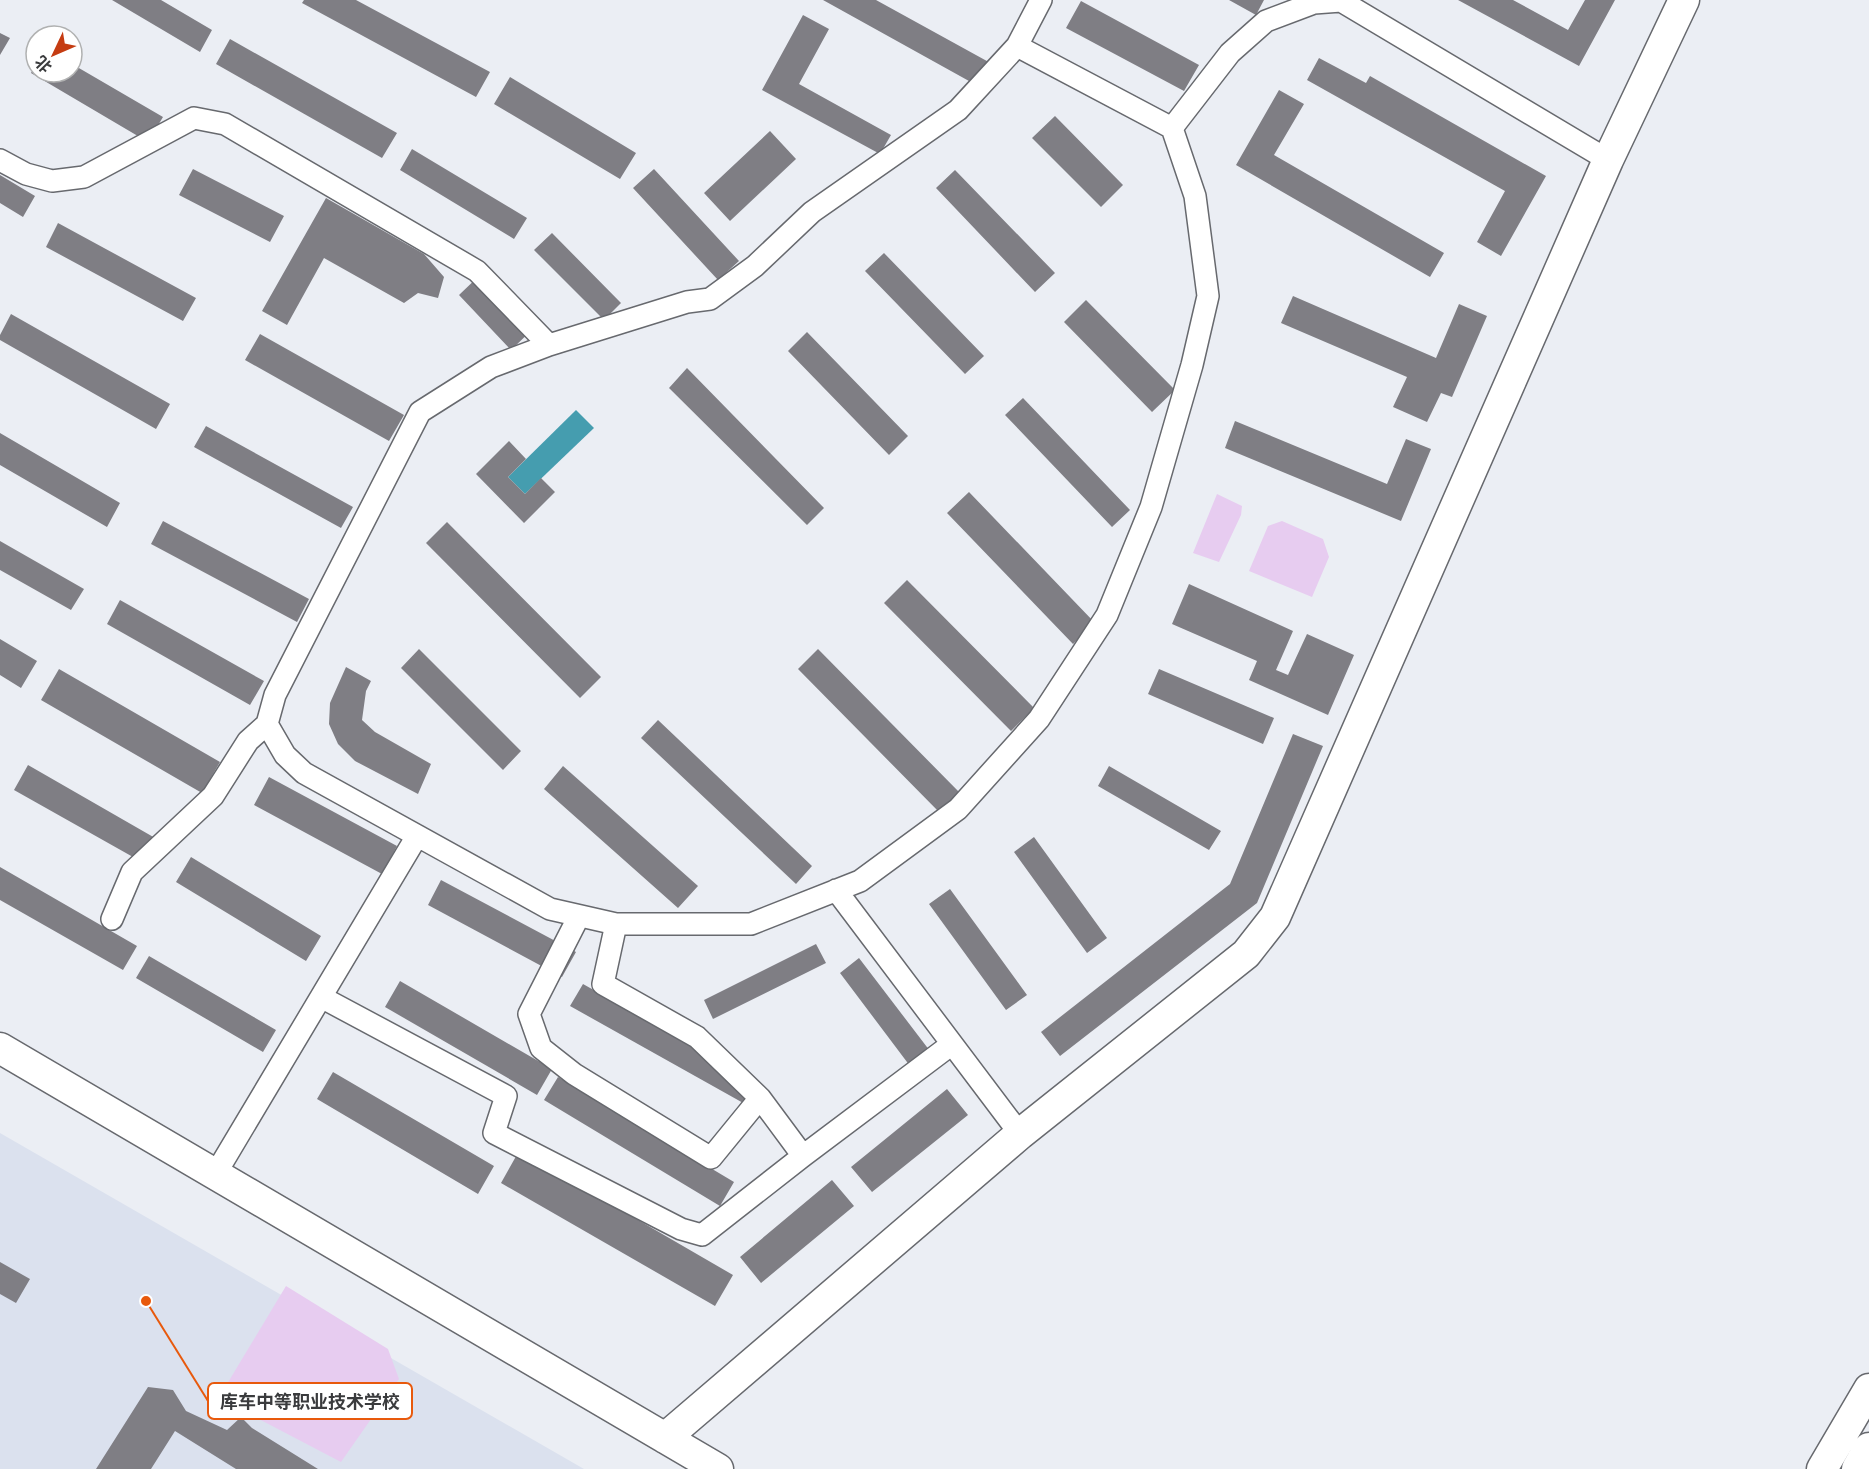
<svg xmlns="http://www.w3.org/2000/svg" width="1869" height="1469" viewBox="0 0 1869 1469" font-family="'Exo 2','Noto Sans SC',sans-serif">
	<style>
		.built { fill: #dbe1ee }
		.green { fill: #e7ccf0 }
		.water { fill: #459daf }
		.building { fill: #7f7e84 }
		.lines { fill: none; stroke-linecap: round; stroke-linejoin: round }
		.street-casing { stroke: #67696e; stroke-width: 24 }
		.secondary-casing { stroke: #67696e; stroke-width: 33 }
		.street { stroke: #fff; stroke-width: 21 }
		.secondary { stroke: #fff; stroke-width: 30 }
		.leader { fill: none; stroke: #e8590c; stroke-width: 2 }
		.callout-dot { fill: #e8590c; stroke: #fff; stroke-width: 2 }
		.callout { fill: #fff; stroke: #e8590c; stroke-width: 2 }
		.callout-label { font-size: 18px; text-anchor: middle; font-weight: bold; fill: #3a3b3d }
	</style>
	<rect width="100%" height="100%" fill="#ebeef4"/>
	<path class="built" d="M0 1133 584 1469H0Z"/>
	<path class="green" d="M1217 494 1242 506 1241 515 1219 562 1193 553Z
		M1282 521 1323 539 1329 557 1312 597 1249 571 1268 526Z
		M286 1286 388 1349 399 1379 341 1462 234 1406 221 1394Z"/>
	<path class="water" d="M576 410 594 428 525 494 508 477Z"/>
	<path class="building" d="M112 0H161L212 30 200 52Z
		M304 0H356L490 72 476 97 302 3Z
		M823 0H876L1005 71 987 91Z
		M1229 0H1264L1256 15Z
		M1458 0H1513L1568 30 1585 0H1615L1579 66Z
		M1081 1 1199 65 1184 91 1066 28Z
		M803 15 829 29 799 84 891 135 880 154 762 90Z
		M0 33 10 38 0 55Z
		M230 39 397 133 382 158 216 64Z
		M1319 58 1366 83 1370 76 1546 176 1501 256 1477 242 1505 191 1307 80Z
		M36 64V72H72V64L163 117 148 142 31 73Z
		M510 77 636 153 620 179 494 104Z
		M1279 90 1304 104 1274 155 1444 253 1430 277 1236 165Z
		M1055 116 1123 185 1101 207 1032 138Z
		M770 131 796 159 730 221 704 193Z
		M412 149 527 218 514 239 400 170Z
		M193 169 284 216 270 242 179 195Z
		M654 169 739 261 718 280 633 188Z
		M955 170 1055 273 1035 292 936 188Z
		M0 175 35 196 23 217 0 203Z
		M326 198 424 254 444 277 438 298 418 293 404 303 324 258 287 325 262 311Z
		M58 223 196 298 183 321 46 247Z
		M552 233 621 303 604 320 534 250Z
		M884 253 984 356 965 374 865 271Z
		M482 273 535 327 511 350 459 295Z
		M1293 296 1436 358 1459 304 1487 316 1452 397 1441 393 1427 422 1393 407 1407 377 1281 323Z
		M1086 300 1175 390 1152 412 1064 322Z
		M11 314 170 404 156 429 0 340V335Z
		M807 332 908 436 889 455 788 351Z
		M260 334 404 415 389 441 245 360Z
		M687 368 824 508 807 525 669 388Z
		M1023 398 1130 510 1112 527 1005 415Z
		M1235 421 1387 484 1406 439 1431 449 1401 521 1225 448Z
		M206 426 353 507 341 528 194 447Z
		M0 433 120 503 107 527 0 465Z
		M509 441 526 459 508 477 525 494 541 478 555 492 524 523 476 474Z
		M969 492 1095 623 1073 644 947 513Z
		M163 521 309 599 297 622 151 544Z
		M447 522 601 677 580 698 426 543Z
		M0 541 84 589 71 610 0 570Z
		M907 580 1034 708 1011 731 884 603Z
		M1189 584 1293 631 1276 670 1288 675 1307 634 1354 655 1328 715 1249 680 1257 661 1172 624Z
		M120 600 264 681 250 705 107 624Z
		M0 639 37 661 21 688 0 675Z
		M419 649 521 751 503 770 401 668Z
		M818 649 959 792 939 812 798 669Z
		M346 667 371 681 366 691 362 720 375 732 431 764 418 794 355 761 338 744 329 724 330 703Z
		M59 669 220 762 202 793 41 700Z
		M1159 669 1274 718 1263 744 1148 694Z
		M658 720 812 866 796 884 641 738Z
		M1293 734 1323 746 1257 903 1060 1056 1041 1032 1230 884Z
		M28 765 162 842 149 866 14 790Z
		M563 766 698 886 678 908 544 789Z
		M1109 766 1221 831 1209 850 1098 786Z
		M269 777 397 846 382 874 254 805Z
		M1034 837 1107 938 1087 953 1014 852Z
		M191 857 321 936 306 961 176 882Z
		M0 867 137 946 123 970 0 900Z
		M441 880 576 952 562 977 428 905Z
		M950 889 1027 995 1006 1010 929 904Z
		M816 944 826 963 713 1019 704 1000Z
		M149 956 276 1030 263 1052 136 978Z
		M859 958 933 1055 913 1070 840 973Z
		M400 981 552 1069 537 1095 385 1007Z
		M583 984 757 1082 745 1104 570 1006Z
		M333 1072 494 1166 478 1194 317 1099Z
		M558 1077 734 1182 720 1206 544 1100Z
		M947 1089 968 1115 872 1192 851 1167Z
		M519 1151 733 1275 715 1306 501 1183Z
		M832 1180 854 1206 761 1283 740 1257Z
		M0 1262 30 1279 16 1303 0 1294Z
		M148 1387 173 1390 186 1411 227 1430 241 1417 252 1428 318 1469H236L175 1431 151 1469H96Z"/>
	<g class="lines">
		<defs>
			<path id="street" d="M1041 0 1017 46 1172 128 1230 53 1266 21 1314 3 1341 1 1608 160
				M1017 46 958 110 812 212 755 266 710 299 687 302 549 345 491 367 420 412 275 695 267 724 285 755 304 773 550 909 616 924H751L860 881 958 809 1039 719 1107 615 1151 507 1192 365 1208 296 1195 196 1172 128
				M0 160 26 174 52 181 84 177 194 118 225 124 477 271 549 345
				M836 890 1020 1134
				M579 916 529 1014 541 1048 574 1074 711 1158 760 1098 803 1156
				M112 919 132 872 213 796 248 741 267 724
				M616 924 603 984 697 1037 760 1098
				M321 997 506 1096 494 1133 681 1229 702 1235 803 1156 952 1044
				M216 1173 417 836"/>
			<path id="secondary" d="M0 1048 718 1469
				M665 1438 1020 1134 1246 954 1275 917 1608 160 1684 0
				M1822 1469 1869 1389
				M1857 1469 1869 1448"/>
		</defs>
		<use href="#street" class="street-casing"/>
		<use href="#secondary" class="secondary-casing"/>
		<use href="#street" class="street"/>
		<use href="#secondary" class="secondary"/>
	</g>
	<path class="leader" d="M146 1301L208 1401"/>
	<circle class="callout-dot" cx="146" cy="1301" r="6"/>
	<rect class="callout" x="208" y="1383" width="204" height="36" rx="6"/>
	<g class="callout-label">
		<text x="310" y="1408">库车中等职业技术学校</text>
	</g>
	<g transform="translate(54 54) rotate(226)"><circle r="28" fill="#ffffff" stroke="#b0b1b1" stroke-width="1.5"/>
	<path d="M0-4.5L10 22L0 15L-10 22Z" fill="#c53c12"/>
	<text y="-9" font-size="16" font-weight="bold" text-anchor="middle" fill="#3a3b3d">北</text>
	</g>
</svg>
